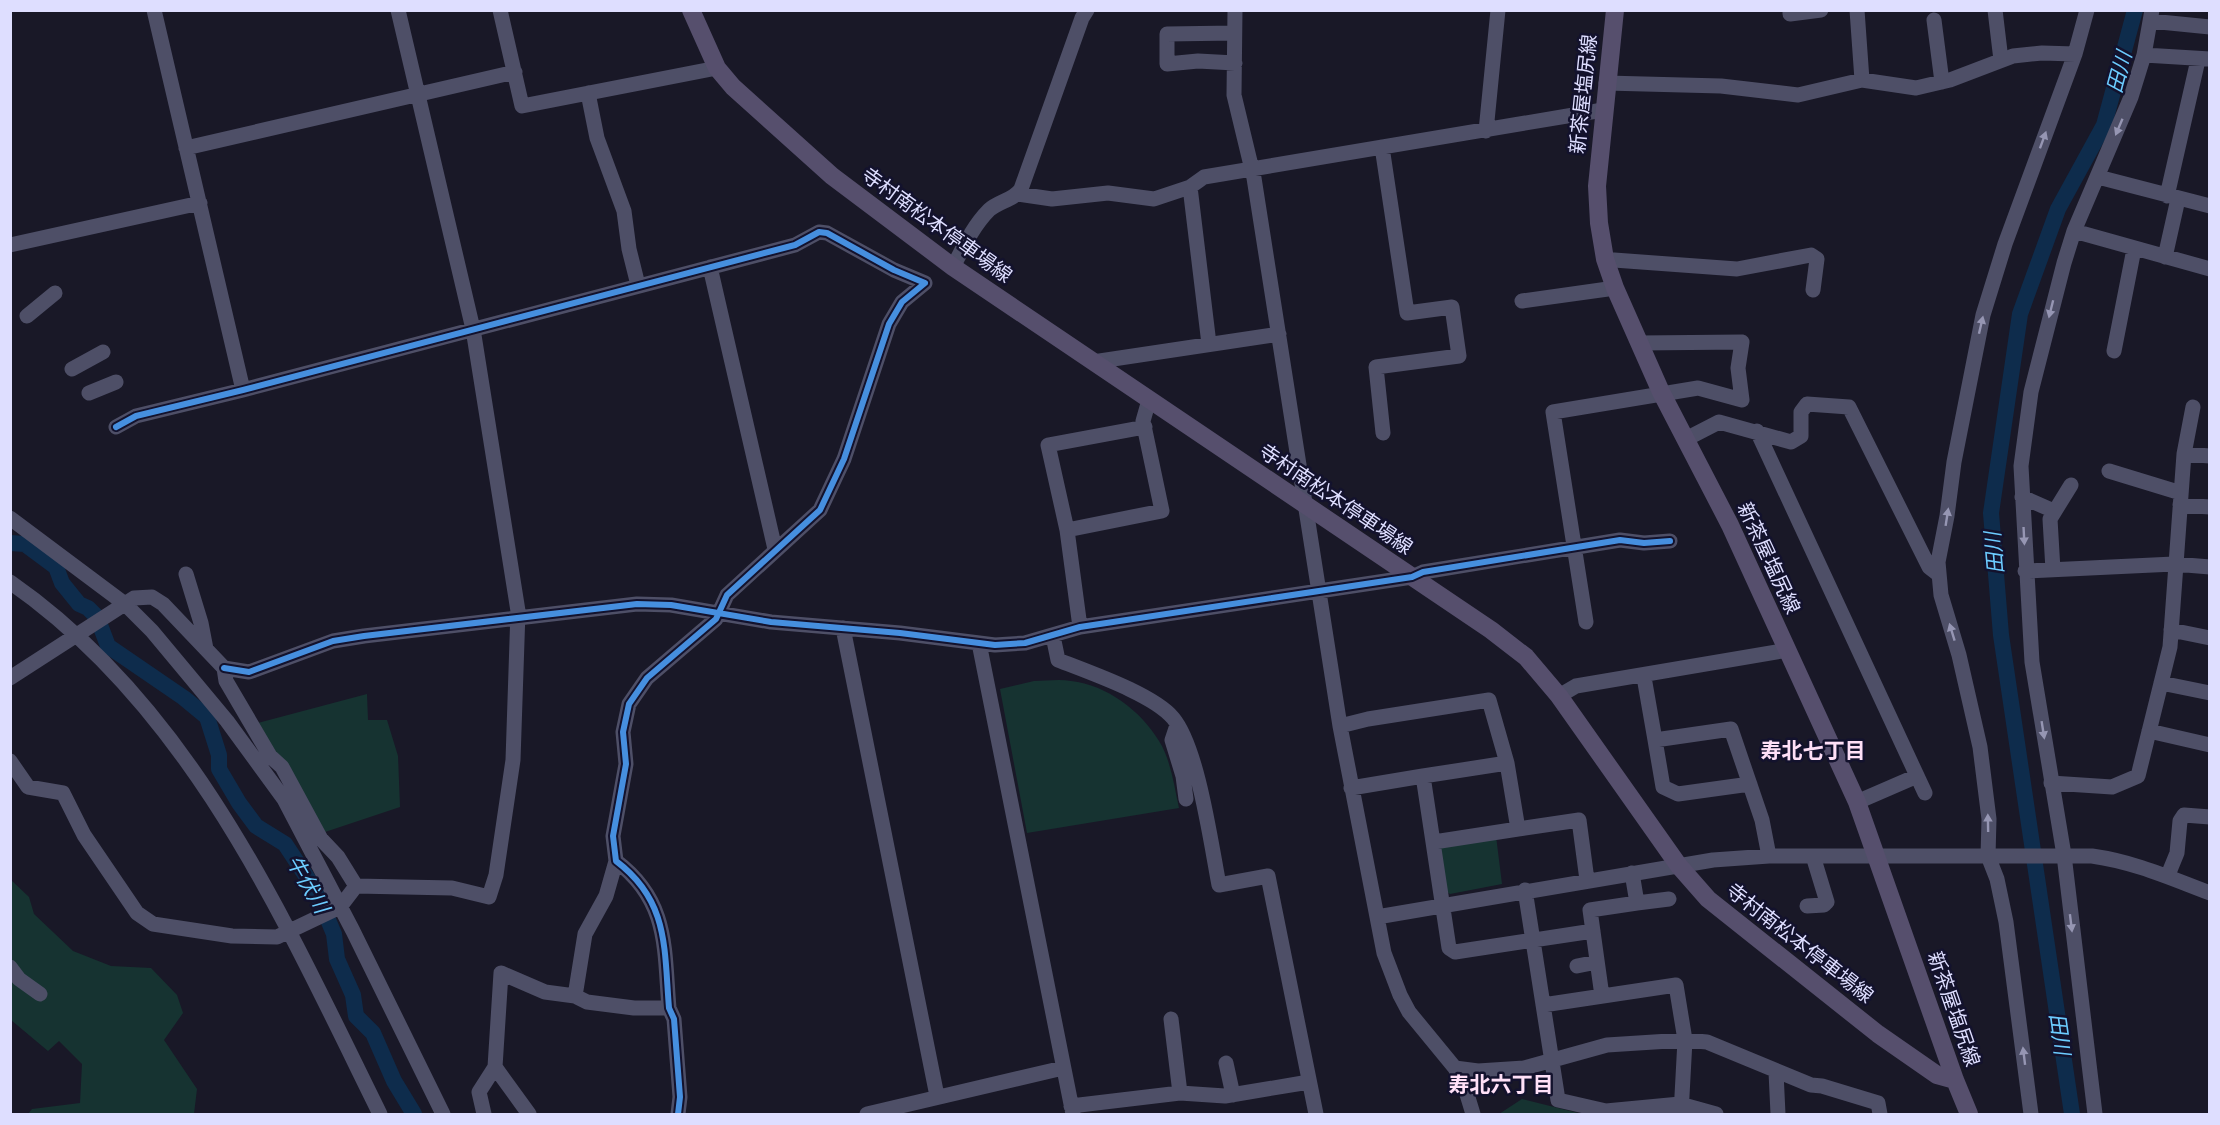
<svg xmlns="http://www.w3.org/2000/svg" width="2220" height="1125" viewBox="0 0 2220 1125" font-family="Montserrat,'Noto Sans JP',sans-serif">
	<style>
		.green { fill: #163331 }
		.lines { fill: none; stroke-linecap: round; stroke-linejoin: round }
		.river { stroke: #0e2c4c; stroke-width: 16 }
		.minor { stroke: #4e4f67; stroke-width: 15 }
		.major { stroke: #564f6d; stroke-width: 18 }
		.cycleway-casing { stroke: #13122d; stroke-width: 10 }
		.cycleway { stroke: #468fdf; stroke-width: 6 }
		.oneway { fill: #9696b3 }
		.labels { text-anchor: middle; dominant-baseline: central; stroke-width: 5; stroke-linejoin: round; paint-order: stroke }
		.street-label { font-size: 20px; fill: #dedeff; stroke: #13122d }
		.water-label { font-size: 21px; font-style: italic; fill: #6cccff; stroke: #13122d }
		.neighbourhood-label { font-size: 21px; font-weight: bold; fill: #ffe0f7; stroke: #13122d }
	</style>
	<rect width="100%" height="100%" fill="#191827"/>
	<path class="green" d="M1034 681C1046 681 1059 679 1071 681 1107 685 1141 711 1159 741 1171 760 1174 786 1179 808L1027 833 1000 689Z
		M367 694 368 720H387L398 756 400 807 322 833 254 724Z
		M1496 836 1502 884 1450 894 1446 891 1439 849 1442 846Z
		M10 879 29 897 34 914 73 951 111 966 151 968 177 995 183 1013 164 1040 197 1089 194 1114H28L32 1109 80 1103 82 1064 59 1041 48 1051 11 1020Z
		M1522 1099 1582 1114H1499Z"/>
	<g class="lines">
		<path class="river" d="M10 543 25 544 56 567 62 583 79 604 88 608 97 617 108 646 184 698 207 717 219 755V769L239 803 256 826 285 844 316 891 334 934 337 959 353 995 356 1016 373 1033 394 1081 414 1114
			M2072 1114 2001 635 1991 513 2020 314 2058 209 2104 125 2135 10"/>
		<path class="minor" d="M154 10 243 390
			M500 10 522 106 717 68
			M1235 10 1234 95 1254 178 1340 726 1384 953 1400 995 1409 1012 1455 1068 1466 1091 1473 1114
			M1790 10V14L1821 10
			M1857 10 1862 80
			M1995 10 2001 60
			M1934 20 1942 82
			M2150 21 2210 27
			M1234 33 1167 34V64L1198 61 1235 63
			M2144 55 2210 59
			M1606 83 1721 86 1798 95 1862 80 1916 88 1950 80 2013 56 2042 53 2075 54
			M588 93 597 138 624 211 629 249 638 285
			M1486 131 1498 10
			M1382 147 1407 313 1452 307 1459 356 1376 367 1383 433
			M186 148 515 72
			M2098 177 2210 206
			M1190 187 1209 344
			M1018 194 1052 199 1108 193 1154 199 1190 187 1204 177 1603 110
			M2167 196 2198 60
			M2074 231 2210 269
			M10 245 200 203
			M2165 257 2178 199
			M1606 261 1614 260 1737 269 1811 255 1817 259 1813 290
			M710 267 775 549
			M953 267C963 248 973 226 989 210 999 201 1014 200 1021 189L1082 18 1087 10
			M1522 301 1615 288
			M27 316 55 293
			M2114 351 2134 249
			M1093 362 1279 334
			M72 369 103 352
			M89 393 116 382
			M116 427 136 416 243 390 795 245 819 232 827 233 894 270 925 283 902 302 889 324 844 459 820 510 727 595 716 619 647 678 629 704 623 732 626 764 613 836 616 861C669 901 664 948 669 1008L674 1019 680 1097 678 1114
			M1757 431 1925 793
			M1686 439 1719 422 1791 442 1801 436V412L1807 404 1849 407 1929 567 1938 574
			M2184 454 2210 456
			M2109 471 2181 493
			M2022 497 2054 511
			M2180 505 2210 507
			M10 518 125 604 152 631 227 721 284 799 353 931 443 1114
			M1067 530 1162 511 1143 421 1149 400
			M2053 570 2050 519 2071 485
			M2025 571 2174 564 2210 567
			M186 574 201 623 206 649
			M10 582C193 709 285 922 380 1114
			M1586 622 1553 412 1698 388 1742 400 1738 368 1742 342 1639 343
			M1080 627 1067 530 1048 445 1145 427
			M843 628 937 1096
			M2171 630 2210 638
			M1053 636 1058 660C1088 672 1153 694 1173 718 1198 748 1211 844 1219 885L1268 876 1316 1114
			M979 643 1073 1114
			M224 668 249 672 333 641 364 636 637 604 671 605 771 622 900 633 995 645 1025 643 1080 627 1412 577 1423 572 1620 540 1644 543 1670 541
			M1644 677 1655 740 1731 729 1762 820 1769 856
			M10 678 134 598 152 597 163 604 224 668 226 681 270 756 282 767 321 839 338 857 356 886
			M2161 683 2210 693
			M1559 696 1576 686 1788 650
			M1177 725 1172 740 1183 776 1186 799
			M1340 726 1368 719 1489 700 1507 763 1518 829 1579 820 1587 880
			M2149 731 2210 745
			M1655 740 1663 787 1678 794 1750 784
			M10 761 28 787 63 793 84 835 137 913 153 924 232 936 277 937 340 907 356 886 452 888 489 897 496 875 513 760 518 611 473 329 398 10
			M1507 763 1423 776 1449 948 1455 952 1593 931
			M2051 783 2112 787 2138 776 2170 647 2184 454 2193 407
			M1351 788 1423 776
			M1857 802 1917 776
			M1434 842 1518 829
			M2168 875 2177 853 2180 821 2184 815 2210 817
			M1525 890 1558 1100 1606 1111 1680 1104 1716 1114
			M1637 903 1669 899
			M1807 906 1824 905 1827 902 1813 856
			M1377 917 1713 860 1769 856H2092C2135 862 2170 878 2210 893
			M1577 966 1597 962
			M10 967 19 979 40 994
			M575 996 585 934 606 896 616 861
			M1602 996 1590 910 1637 903 1632 873
			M1543 1005 1676 985 1685 1040 1681 1114
			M1171 1019 1180 1093
			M1226 1063 1233 1095
			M495 1067 529 1114
			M1455 1068 1478 1071 1524 1068 1607 1045 1685 1040 1707 1042 1811 1085 1822 1086 1878 1103 1880 1114
			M1776 1072 1778 1114
			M1071 1106 1180 1093 1225 1096 1309 1082
			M484 1114 479 1092 495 1067 501 973 545 992 575 996 587 1002 634 1008H669
			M867 1114 1063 1068
			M2031 1114 2006 922 1997 879 1988 856 1989 819 1980 747 1959 655 1941 595 1938 562 1947 516 1954 462 1983 315 2005 244 2075 54 2087 10
			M2095 1114 2064 855 2032 662 2021 466 2031 392 2064 263 2074 231 2131 97 2144 55 2152 10"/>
		<path class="major" d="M691 10 717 68 733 87 832 176 953 267 1491 630 1526 657 1559 696 1679 866 1708 899 1878 1034 1937 1075 1955 1080
			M1615 10 1597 186 1599 223 1605 259 1615 288 1661 392 1730 525 1857 802 1955 1080 1969 1114"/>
		<defs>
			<path id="cycleway" d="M116 427 136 416 243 390 795 245 819 232 827 233 894 270 925 283 902 302 889 324 844 459 820 510 727 595 716 619 647 678 629 704 623 732 626 764 613 836 616 861C669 901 664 948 669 1008L674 1019 680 1097 678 1114
				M224 668 249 672 333 641 364 636 637 604 671 605 771 622 900 633 995 645 1025 643 1080 627 1412 577 1423 572 1620 540 1644 543 1670 541"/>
		</defs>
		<use href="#cycleway" class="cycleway-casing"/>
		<use href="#cycleway" class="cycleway"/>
	</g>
	<defs><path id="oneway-solid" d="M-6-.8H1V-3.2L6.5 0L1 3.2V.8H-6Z" transform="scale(1.5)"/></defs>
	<g class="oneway">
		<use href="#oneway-solid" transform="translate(2119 127) rotate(113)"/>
		<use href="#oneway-solid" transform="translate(2043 140) rotate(-70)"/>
		<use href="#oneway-solid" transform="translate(2051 309) rotate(104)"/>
		<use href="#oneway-solid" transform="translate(1981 325) rotate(-77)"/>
		<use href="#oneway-solid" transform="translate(1947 517) rotate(-81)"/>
		<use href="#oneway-solid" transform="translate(2024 536) rotate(87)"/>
		<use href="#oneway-solid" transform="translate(1952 632) rotate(-107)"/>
		<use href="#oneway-solid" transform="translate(2043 730) rotate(81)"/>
		<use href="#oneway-solid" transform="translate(1988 823) rotate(-91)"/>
		<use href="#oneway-solid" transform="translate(2071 923) rotate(83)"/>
		<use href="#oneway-solid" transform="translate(2024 1056) rotate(-97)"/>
	</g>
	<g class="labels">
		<g class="street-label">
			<text transform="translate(1583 94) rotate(-84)">新茶屋塩尻線</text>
			<text transform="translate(937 225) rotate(36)">寺村南松本停車場線</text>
			<text transform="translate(1336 499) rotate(34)">寺村南松本停車場線</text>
			<text transform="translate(1769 558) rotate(65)">新茶屋塩尻線</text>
			<text transform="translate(1800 943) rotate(38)">寺村南松本停車場線</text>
			<text transform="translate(1954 1009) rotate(71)">新茶屋塩尻線</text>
		</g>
		<g class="water-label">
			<text transform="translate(2119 72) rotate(-75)">田川</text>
			<text transform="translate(1994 553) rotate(-95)">田川</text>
			<text transform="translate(308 884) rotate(60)">牛伏川</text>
			<text transform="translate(2060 1034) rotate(82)">田川</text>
		</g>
		<g class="neighbourhood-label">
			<text x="1813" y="750">寿北七丁目</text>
			<text x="1501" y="1084">寿北六丁目</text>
		</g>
	</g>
	<rect width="2220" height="1125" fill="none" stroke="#dedeff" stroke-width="24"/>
</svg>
